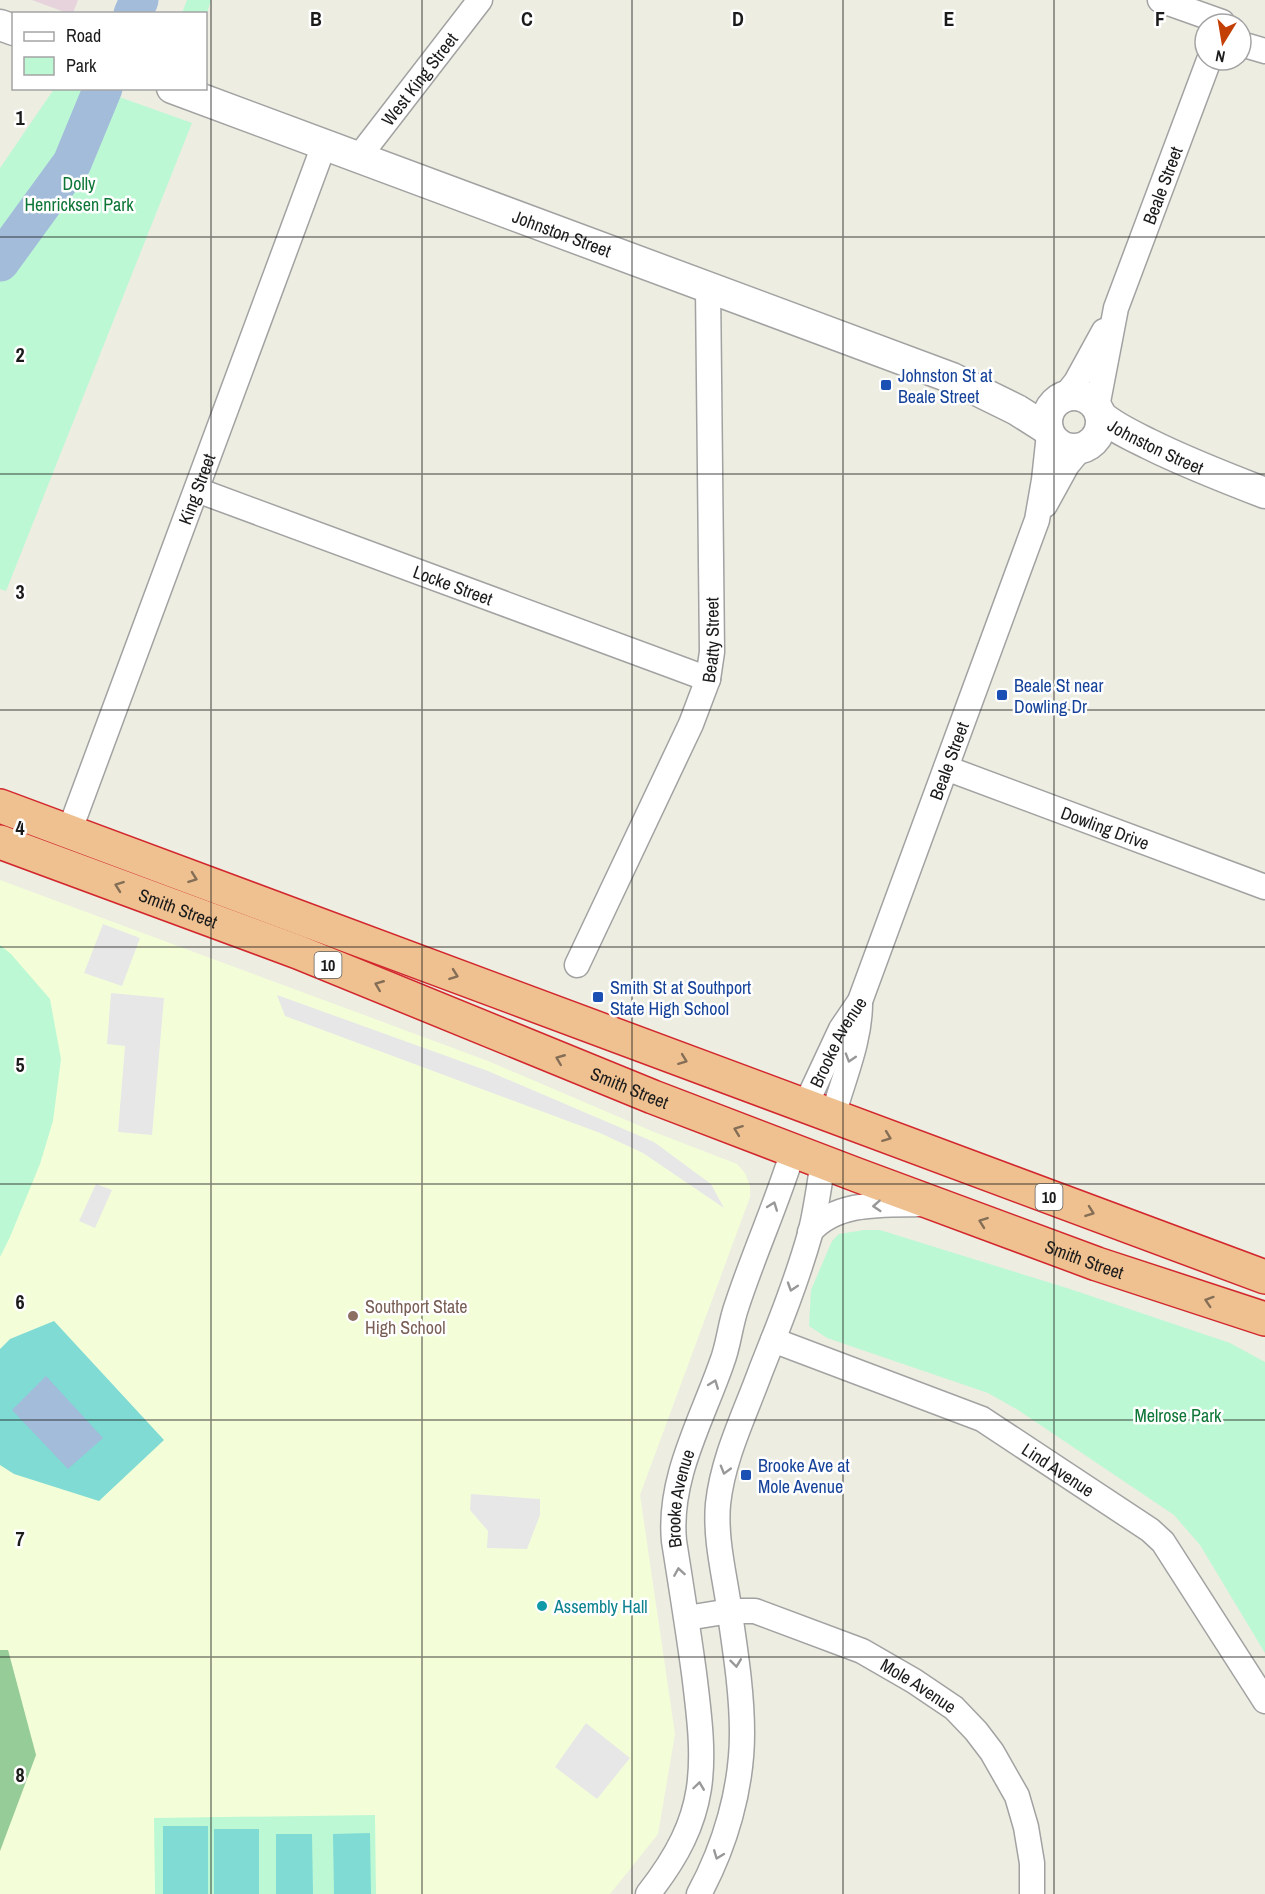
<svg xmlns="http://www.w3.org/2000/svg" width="1265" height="1894" viewBox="0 0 1265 1894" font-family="'Archivo Narrow',sans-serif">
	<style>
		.industrial { fill: #e6d3dc }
		.education { fill: #f3fed9 }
		.forest { fill: #96cc97 }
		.park { fill: #bdf8d4 }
		.pitch { fill: #7fdbd4 }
		.parking { fill: #e7e7e7 }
		.water { fill: #a2bcda }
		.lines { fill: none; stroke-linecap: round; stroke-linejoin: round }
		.river { stroke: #a2bcda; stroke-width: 39 }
		.minor-casing { stroke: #a2a2a2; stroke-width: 27 }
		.tertiary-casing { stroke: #a2a2a2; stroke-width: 33 }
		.trunk-casing { stroke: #d2272d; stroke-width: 36 }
		.minor { stroke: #fff; stroke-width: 24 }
		.tertiary { stroke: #fff; stroke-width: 30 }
		.trunk { stroke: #efc191; stroke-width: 33 }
		.oneway { stroke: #856e56 }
		.oneway2 { stroke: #989898 }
		.grid { fill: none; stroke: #1b1b1b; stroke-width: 1.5; stroke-opacity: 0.55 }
		.transit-dot { fill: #1a4fb4; stroke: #fff; stroke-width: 2 }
		.education-dot { fill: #8d6e63; stroke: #fff; stroke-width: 2 }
		.culture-dot { fill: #0f9aa8; stroke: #fff; stroke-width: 2 }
		.labels { text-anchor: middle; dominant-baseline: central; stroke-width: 5; stroke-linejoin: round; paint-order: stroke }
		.shield { fill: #fff; stroke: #5f5f5f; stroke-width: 1.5 }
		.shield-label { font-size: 16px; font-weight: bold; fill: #1b1b1b }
		.street-label { font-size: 18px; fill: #1b1b1b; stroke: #fff }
		.park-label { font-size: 18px; fill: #0d7636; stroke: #fff }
		.transit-label { font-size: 18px; fill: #164399; stroke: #fff; text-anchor: start }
		.education-label { font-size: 18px; fill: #785e54; stroke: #fff; text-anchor: start }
		.culture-label { font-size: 18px; fill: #0d838f; stroke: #fff; text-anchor: start }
		.grid-label { font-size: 20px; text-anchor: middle; font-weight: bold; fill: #1b1b1b; stroke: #fff; stroke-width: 5; stroke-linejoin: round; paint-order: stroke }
	</style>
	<rect width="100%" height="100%" fill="#edede1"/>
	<path class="industrial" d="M32 0H78L73 13 70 14Z"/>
	<path class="education" d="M0 880 488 1061 654 1132 737 1164 745 1173 750 1186V1197L640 1495 675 1734 658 1834 610 1894H0V1851L36 1755 8 1650H0Z"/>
	<path class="forest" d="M0 1650H8L36 1755 0 1851Z"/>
	<path class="park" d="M187 0H211L206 16V14L182 13Z
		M54 89H97L192 123 6 591 0 589V168Z
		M0 945 11 954 50 999 61 1059 53 1121 40 1164 10 1237 0 1257Z
		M864 1230H880L1070 1289 1230 1343 1265 1362V1653L1200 1545 1174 1515 1018 1410 988 1393 827 1338 809 1326 811 1290 832 1241 839 1234Z
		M375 1815 376 1894H155L154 1818Z"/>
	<path class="pitch" d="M54 1321 164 1440 99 1501 14 1474 0 1465V1349L10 1339Z
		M163 1826H208V1894H163Z
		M214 1829H259V1894H214Z
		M370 1833 371 1894H334L333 1834Z
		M276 1834H312L313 1894H276Z"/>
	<path class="parking" d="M103 924 140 938 122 986 84 973Z
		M111 993 164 998 152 1135 118 1132 125 1046 107 1044Z
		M277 995 488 1071 654 1142 711 1184 724 1208 643 1153 600 1133 285 1016Z
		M96 1184 112 1190 95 1228 79 1221Z
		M471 1494 540 1499V1515L527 1549 487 1548 488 1531 470 1510Z
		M586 1723 630 1758 597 1799 555 1767Z"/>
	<path class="water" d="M46 1376 103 1438 68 1469 12 1410Z"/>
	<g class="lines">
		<path class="river" d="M133 14 139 0
			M0 262 72 163 103 88"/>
		<defs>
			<g id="minor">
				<path d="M1160 0 1222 22"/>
				<path d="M1241 44 1265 51"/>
				<path id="s1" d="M358 158 480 0"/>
				<path d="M1065 396 1076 382 1104 331"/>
				<path id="s2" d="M1097 407 1116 308 1209 60"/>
				<path id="s3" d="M197 490 708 679"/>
				<path d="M1045 505 1067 465 1081 448"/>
				<path id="s4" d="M946 768 1265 887"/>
				<path id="s5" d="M69 832 324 145"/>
				<path id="s6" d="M577 965 691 724 708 679 712 652 708 287"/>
				<path id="s7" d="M805 1106 841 1029 860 1001 1037 520 1044 480 1049 434"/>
				<path d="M833 1116C843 1079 860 1042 860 1003"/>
				<path d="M810 1232C837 1200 887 1205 924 1204"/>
				<path id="s8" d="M773 1340 982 1419 1150 1530 1163 1542 1265 1701"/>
				<path id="s9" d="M687 1618 730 1611H755L862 1651 914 1681 954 1708 976 1731 992 1752 1017 1796 1026 1827 1032 1863V1894"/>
				<path id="s10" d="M648 1894C710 1815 706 1768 694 1673 688 1629 681 1585 674 1541 668 1478 702 1420 722 1362 729 1344 730 1324 737 1305 754 1253 777 1203 793 1151"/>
				<path d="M699 1894C725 1846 742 1789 742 1733 742 1691 735 1649 729 1607 724 1573 715 1538 718 1504 723 1457 745 1414 761 1370 779 1325 797 1280 810 1234 816 1211 819 1186 823 1162"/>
			</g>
			<g id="tertiary">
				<path d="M0 25 14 30"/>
				<path id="s11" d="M172 88 952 378 1017 410 1047 429"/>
				<circle cx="1074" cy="422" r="27"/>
				<path id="s12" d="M1101 416C1115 428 1133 436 1149 444 1187 463 1226 478 1265 493"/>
			</g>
			<g id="trunk">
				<path d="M0 806 1265 1277"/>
				<path id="s13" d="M0 842 298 952 653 1097 857 1175 1097 1264 1265 1319"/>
			</g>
		</defs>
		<use href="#minor" class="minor-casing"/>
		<use href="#tertiary" class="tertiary-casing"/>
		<use href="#trunk" class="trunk-casing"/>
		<use href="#minor" class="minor"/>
		<use href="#tertiary" class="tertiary"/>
		<use href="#trunk" class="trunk"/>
	</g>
	<defs><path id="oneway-chevron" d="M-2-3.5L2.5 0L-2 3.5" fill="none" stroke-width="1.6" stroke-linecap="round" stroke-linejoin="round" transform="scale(1.5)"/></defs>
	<g class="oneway">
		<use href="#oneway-chevron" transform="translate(193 878) rotate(20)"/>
		<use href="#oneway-chevron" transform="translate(119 886) rotate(-160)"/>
		<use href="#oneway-chevron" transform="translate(454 975) rotate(20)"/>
		<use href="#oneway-chevron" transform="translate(379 985) rotate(-158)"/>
		<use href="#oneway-chevron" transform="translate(560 1059) rotate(-158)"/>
		<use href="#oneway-chevron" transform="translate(683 1060) rotate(21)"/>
		<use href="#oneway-chevron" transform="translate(738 1130) rotate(-159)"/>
		<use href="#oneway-chevron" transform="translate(887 1137) rotate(21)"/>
		<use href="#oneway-chevron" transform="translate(1090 1212) rotate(20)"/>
		<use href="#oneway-chevron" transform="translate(983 1222) rotate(-160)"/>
		<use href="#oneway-chevron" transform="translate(1209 1301) rotate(-162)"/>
	</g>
	<g class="oneway2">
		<use href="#oneway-chevron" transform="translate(850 1058) rotate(107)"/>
		<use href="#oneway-chevron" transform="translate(773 1206) rotate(-70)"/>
		<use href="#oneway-chevron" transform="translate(877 1206) rotate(176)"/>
		<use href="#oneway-chevron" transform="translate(792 1287) rotate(108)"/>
		<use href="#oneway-chevron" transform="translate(714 1384) rotate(-69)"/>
		<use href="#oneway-chevron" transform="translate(725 1470) rotate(106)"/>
		<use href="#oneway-chevron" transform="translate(679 1572) rotate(-99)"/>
		<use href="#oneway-chevron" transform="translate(736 1663) rotate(83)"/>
		<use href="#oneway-chevron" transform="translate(699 1786) rotate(-82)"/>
		<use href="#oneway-chevron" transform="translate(718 1855) rotate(111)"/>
	</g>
	<path class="grid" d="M211 0V1894M422 0V1894M632 0V1894M843 0V1894M1054 0V1894M0 237H1265M0 474H1265M0 710H1265M0 947H1265M0 1184H1265M0 1420H1265M0 1657H1265"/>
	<g class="transit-dot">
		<rect x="880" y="379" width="12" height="12" rx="3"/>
		<rect x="996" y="689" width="12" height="12" rx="3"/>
		<rect x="592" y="991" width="12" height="12" rx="3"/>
		<rect x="740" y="1469" width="12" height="12" rx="3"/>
	</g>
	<circle class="education-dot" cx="353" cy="1316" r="6"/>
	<circle class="culture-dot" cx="542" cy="1606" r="6"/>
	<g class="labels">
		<g class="shield">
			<rect x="314.5" y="952" width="27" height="26" rx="4.5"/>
			<rect x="1035.5" y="1184" width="27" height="26" rx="4.5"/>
		</g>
		<g class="shield-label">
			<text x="328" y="965">10</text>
			<text x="1049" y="1197">10</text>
		</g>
		<g class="street-label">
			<text stroke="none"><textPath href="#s1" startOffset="100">West King Street</textPath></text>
			<text stroke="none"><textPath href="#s2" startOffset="232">Beale Street</textPath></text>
			<text stroke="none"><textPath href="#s11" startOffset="416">Johnston Street</textPath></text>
			<text stroke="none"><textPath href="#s12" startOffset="63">Johnston Street</textPath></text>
			<text stroke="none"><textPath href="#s5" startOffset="366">King Street</textPath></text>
			<text stroke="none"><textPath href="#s3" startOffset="273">Locke Street</textPath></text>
			<text stroke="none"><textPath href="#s6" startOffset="354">Beatty Street</textPath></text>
			<text stroke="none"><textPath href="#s7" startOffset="375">Beale Street</textPath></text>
			<text stroke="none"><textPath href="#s4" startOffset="170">Dowling Drive</textPath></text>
			<text stroke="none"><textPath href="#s13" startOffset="190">Smith Street</textPath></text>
			<text stroke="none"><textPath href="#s7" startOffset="72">Brooke Avenue</textPath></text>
			<text stroke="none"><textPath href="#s13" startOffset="676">Smith Street</textPath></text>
			<text stroke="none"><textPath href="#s13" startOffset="1162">Smith Street</textPath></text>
			<text stroke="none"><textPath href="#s8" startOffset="315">Lind Avenue</textPath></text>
			<text stroke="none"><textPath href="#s10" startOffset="411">Brooke Avenue</textPath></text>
			<text stroke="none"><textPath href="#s9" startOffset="249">Mole Avenue</textPath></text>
		</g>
		<g class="park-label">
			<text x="79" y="183">Dolly<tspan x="79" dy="21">Henricksen Park</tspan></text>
			<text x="1178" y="1415">Melrose Park</text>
		</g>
		<g class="transit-label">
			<text x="898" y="375">Johnston St at<tspan x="898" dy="21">Beale Street</tspan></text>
			<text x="1014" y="685">Beale St near<tspan x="1014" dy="21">Dowling Dr</tspan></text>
			<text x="610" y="987">Smith St at Southport<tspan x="610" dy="21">State High School</tspan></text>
			<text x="758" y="1465">Brooke Ave at<tspan x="758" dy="21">Mole Avenue</tspan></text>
		</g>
		<g class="education-label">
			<text x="365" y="1306">Southport State<tspan x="365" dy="21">High School</tspan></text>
		</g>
		<g class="culture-label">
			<text x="554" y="1606">Assembly Hall</text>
		</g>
	</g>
	<g class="grid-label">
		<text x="316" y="26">B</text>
		<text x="527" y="26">C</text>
		<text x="738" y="26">D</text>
		<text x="949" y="26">E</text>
		<text x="1160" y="26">F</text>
		<text x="20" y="125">1</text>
		<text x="20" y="362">2</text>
		<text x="20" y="599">3</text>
		<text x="20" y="835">4</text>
		<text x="20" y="1072">5</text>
		<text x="20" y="1309">6</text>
		<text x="20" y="1546">7</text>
		<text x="20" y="1782">8</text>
	</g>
	<rect x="12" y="12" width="195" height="78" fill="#ffffff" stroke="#a4a4a4" stroke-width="1.5"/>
	<rect x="24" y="32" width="30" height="9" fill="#ffffff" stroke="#a4a4a4" stroke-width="1.5"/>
	<text x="66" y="42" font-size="18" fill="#1b1b1b">Road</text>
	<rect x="24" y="57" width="30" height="18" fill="#bdf8d4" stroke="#a4a4a4" stroke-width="1.5"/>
	<text x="66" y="72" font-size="18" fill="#1b1b1b">Park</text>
	<g transform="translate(1223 42) rotate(191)"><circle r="28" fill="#ffffff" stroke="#a4a4a4" stroke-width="1.5"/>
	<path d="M0-4.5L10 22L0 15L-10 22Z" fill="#c33f04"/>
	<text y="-9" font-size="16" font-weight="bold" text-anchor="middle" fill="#1b1b1b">N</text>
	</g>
</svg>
